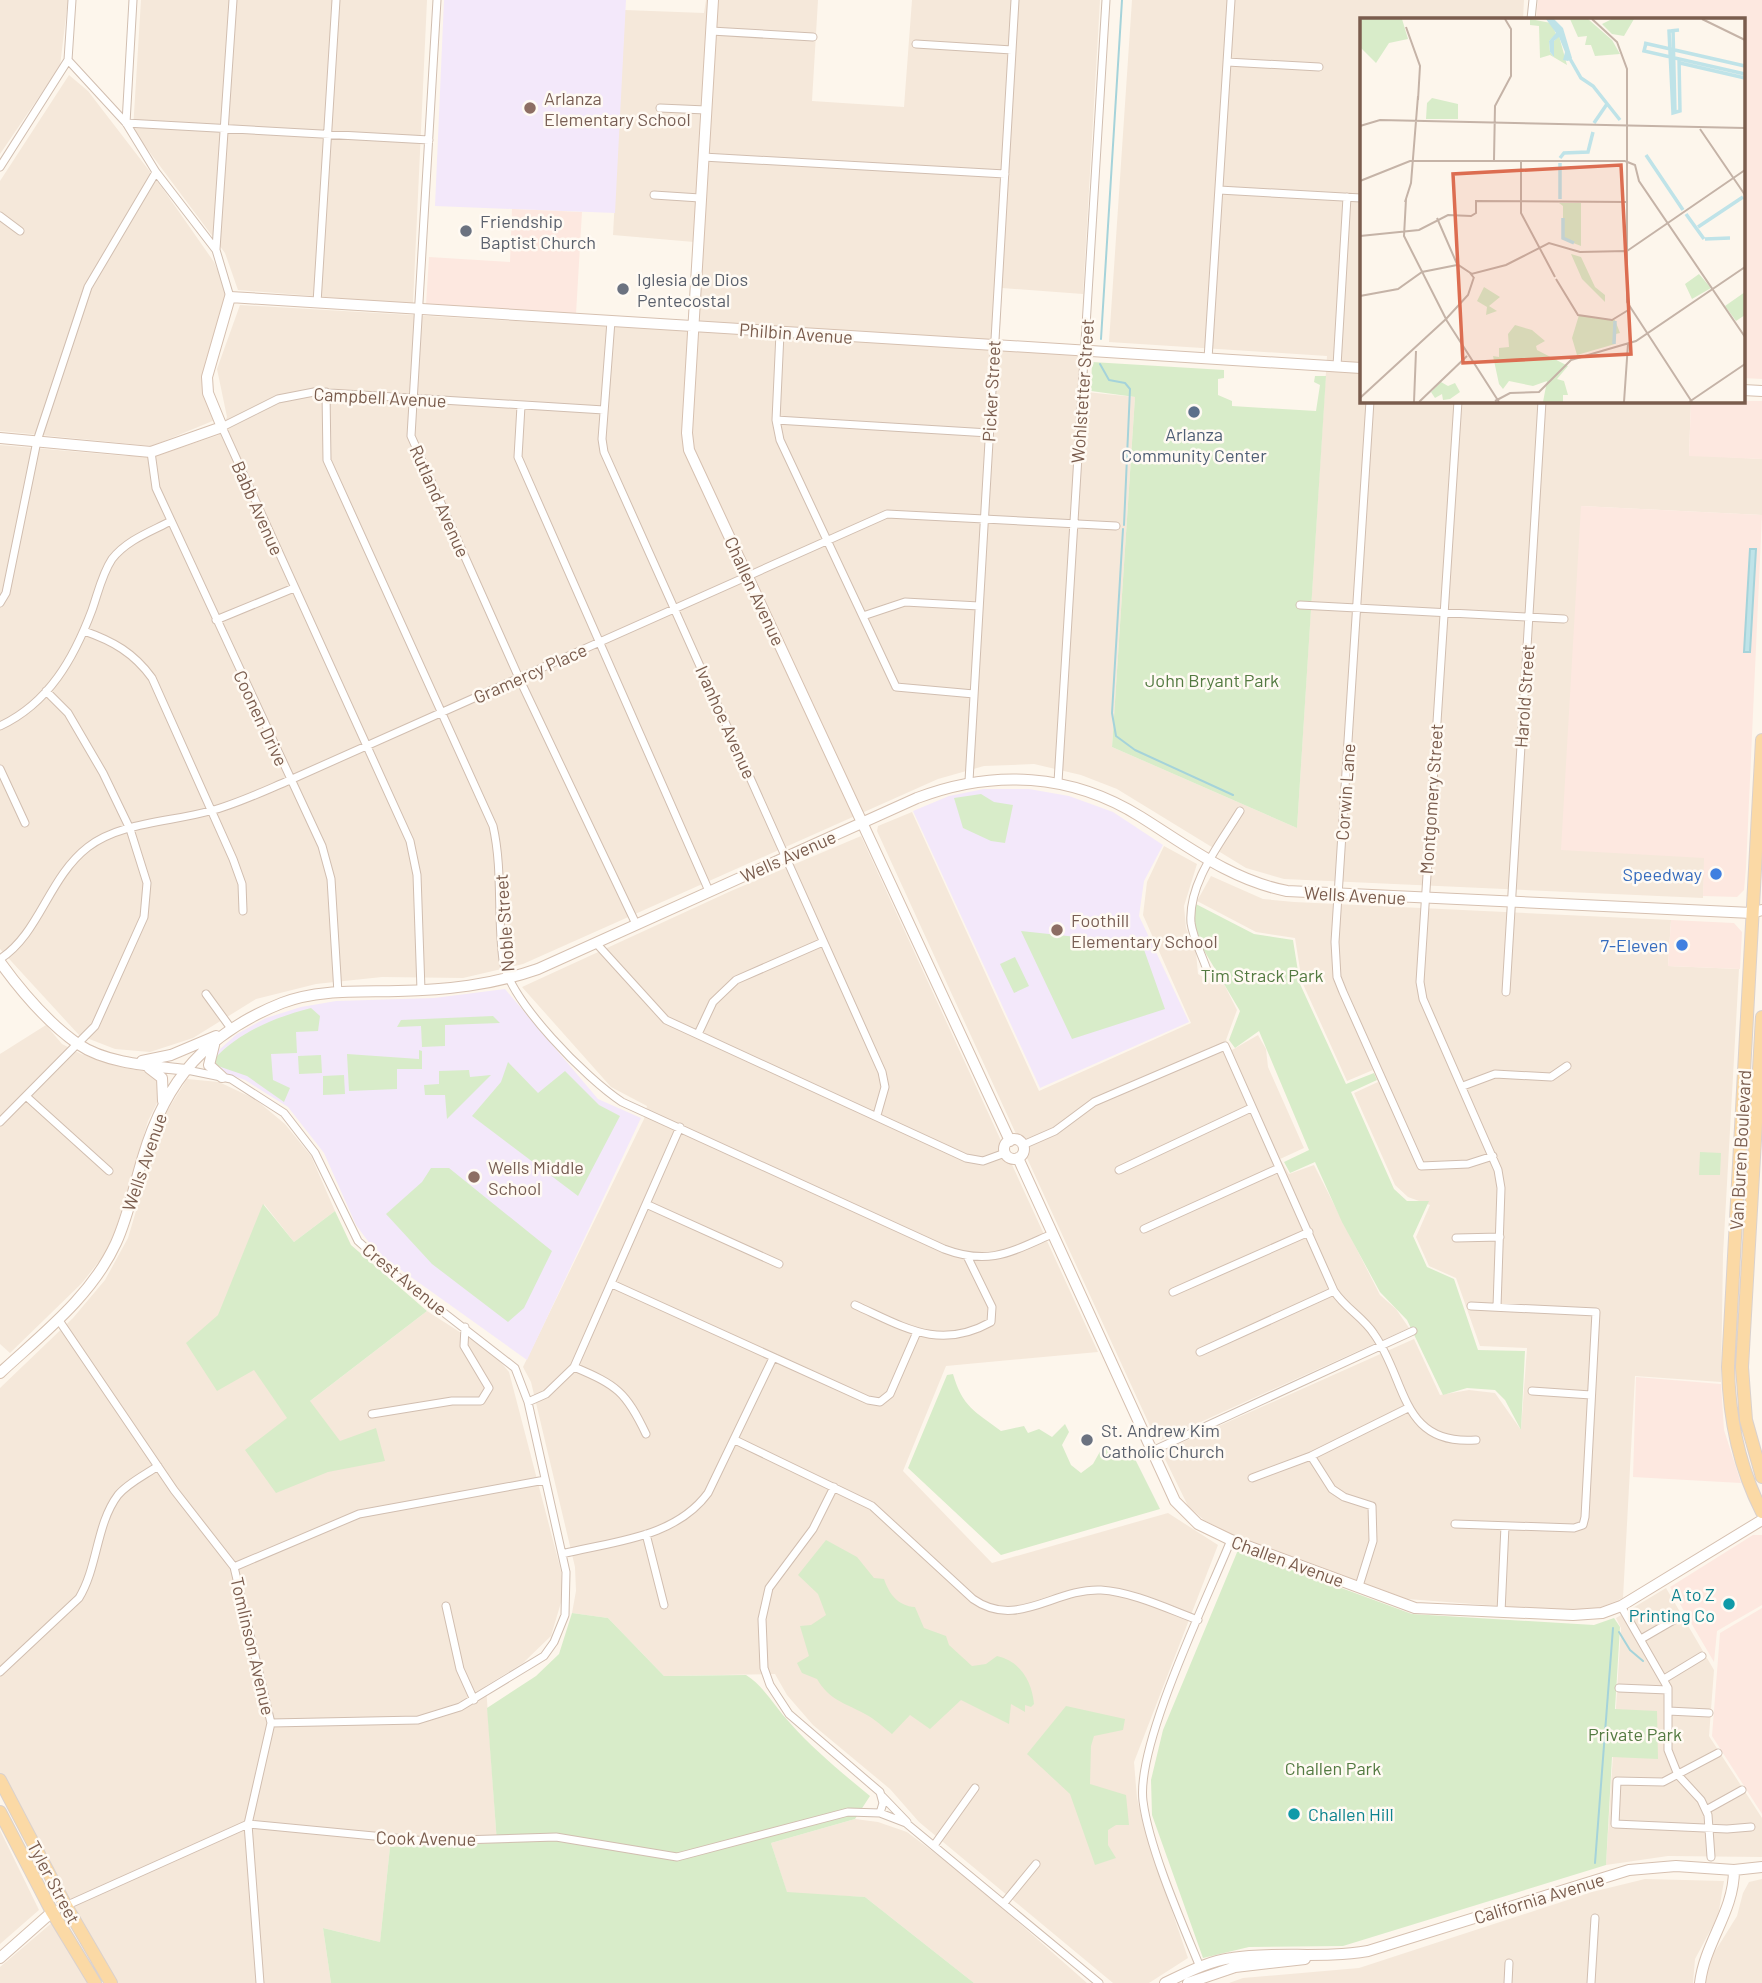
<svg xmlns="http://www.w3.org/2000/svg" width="1762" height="1983" viewBox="0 0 1762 1983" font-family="Barlow,sans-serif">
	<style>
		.residential { fill: #f5e8da }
		.commercial { fill: #fde8e0 }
		.education { fill: #f3e8fa }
		.green { fill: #d8ecc9 }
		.water { fill: #bfe3e8; stroke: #a5d3da; stroke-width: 2 }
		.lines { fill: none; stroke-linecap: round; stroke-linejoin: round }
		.stream { stroke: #a5d3da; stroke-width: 2 }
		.street-casing { stroke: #d1beb0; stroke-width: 9 }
		.secondary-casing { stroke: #d6c0b0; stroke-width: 12 }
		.primary-casing { stroke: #dad1cd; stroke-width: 14 }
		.street { stroke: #fff; stroke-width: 7 }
		.secondary { stroke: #fff; stroke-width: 10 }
		.primary { stroke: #fbd9a5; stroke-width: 12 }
		.education-dot { fill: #8d6e63; stroke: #fffaf3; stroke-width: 2.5 }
		.worship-dot { fill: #6b7280; stroke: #fffaf3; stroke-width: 2.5 }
		.service-dot { fill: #5c6f8a; stroke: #fffaf3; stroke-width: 2.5 }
		.shop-dot { fill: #3f7fe0; stroke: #fffaf3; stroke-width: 2.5 }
		.culture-dot { fill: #0f9aa8; stroke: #fffaf3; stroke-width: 2.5 }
		.labels { text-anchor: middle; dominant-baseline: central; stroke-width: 5; stroke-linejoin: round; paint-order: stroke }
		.education-label { font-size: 18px; fill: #785e54; stroke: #fffaf3; text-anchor: start }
		.worship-label { font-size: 18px; fill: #5b616d; stroke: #fffaf3; text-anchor: start }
		.street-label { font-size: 18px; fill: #7a5c4d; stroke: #fffaf3 }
		.service-label { font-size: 18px; fill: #4e5e75; stroke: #fffaf3 }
		.park-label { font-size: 18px; fill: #537a41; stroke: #fffaf3 }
		.shop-label { font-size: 18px; fill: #366cbe; stroke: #fffaf3; text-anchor: end }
		.culture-label { font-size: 18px; fill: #0d838f; stroke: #fffaf3; text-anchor: end }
		.inset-river { fill: none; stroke: #bfe3e8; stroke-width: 3.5 }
		.inset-road { fill: none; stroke: #c5b3a7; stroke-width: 2 }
		.view { fill: #dc6d51; fill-opacity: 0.15; stroke: #dc6d51; stroke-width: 3.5 }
		.inset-edge { fill: none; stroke: #7a5c4d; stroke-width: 3.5 }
	</style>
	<rect width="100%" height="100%" fill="#fdf6ec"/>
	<path class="residential" d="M0 0H68L60 66 0 154Z
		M141 0H427L413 304 238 290 225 253 133 130Z
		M706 0H818L812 101 904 107 912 0H1100L1083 294 1002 288 999 347 1090 350 1086 392 1135 397 1112 747 1297 828 1327 356 1109 342 1132 0H1524L1523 19H1361V401H1691L1689 455 1762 459V515L1581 506 1705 858 1703 898 1284 879 1246 868 1117 789 1081 775 1034 764 984 766 938 779 523 964 463 978 382 977 316 984 256 999 193 1038 150 1052 115 1049 79 1035 0 949V445L126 456 159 455 219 435 227 417 217 369 240 305 687 331 694 242 613 235 625 10 704 13Z
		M69 75 88 91 161 186 214 262 229 297 206 359 202 384 215 420 152 446 0 431V181Z
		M912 812 1039 1091 1191 1023 1143 915 1147 882 1164 846 1197 864 1184 906 1186 928 1196 952 1198 974 1207 979 1220 976 1237 1010 1226 1040 1232 1050 1258 1035 1266 1049 1268 1067 1304 1148 1280 1159 1289 1174 1314 1165 1380 1295 1396 1309 1409 1328 1161 1440 1155 1437 877 831 878 826Z
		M861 836 1098 1352 946 1366 903 1471 992 1563 1168 1513 1218 1545 1134 1762 1137 1798 1146 1835 1188 1958 1149 1983H1113L919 1822 890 1789 813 1725 787 1695 775 1674 664 1676 608 1618 572 1613 576 1591 575 1567 531 1382 523 1367 644 1119 647 1106 611 1087 522 987 731 891Z
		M1211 876 1263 899 1294 902 1671 920 1668 966 1739 969 1723 1255 1721 1382 1635 1376 1623 1598 1597 1609 1565 1611 1407 1599 1239 1539 1204 1520 1188 1506 1164 1457 1165 1450 1414 1339 1440 1395 1469 1390 1495 1393 1521 1430 1527 1348 1480 1346 1456 1278 1429 1266 1416 1237 1430 1205 1408 1197 1395 1185 1354 1093 1378 1082 1373 1070 1347 1081 1302 982 1295 938 1256 932 1197 901Z
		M46 1025 62 1044 81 1054 124 1068 149 1072 158 1080 160 1097 148 1121 115 1232 104 1255 82 1283 10 1353 0 1344V1054Z
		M187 1079 219 1082 255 1099 285 1124 311 1156 335 1211 294 1242 264 1204 288 1418 427 1311 494 1354 509 1372 561 1571 562 1599 551 1636 523 1663 486 1686 497 1844 390 1847 380 1942 323 1928 331 1983H116L74 1913 0 1773V1388L73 1318 105 1280 128 1238 164 1116Z
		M1666 1588 1714 1670 1709 1736 1762 1818V1857L1668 1856 1606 1865 1621 1628 1616 1618Z
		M855 1819 878 1822 907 1832 968 1878 1087 1983H974L865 1897 787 1893 771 1843Z
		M0 1830 39 1910 0 1944Z
		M1645 1879 1724 1881 1718 1916 1695 1959 1693 1983H1229L1243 1978 1359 1968 1592 1892Z
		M1762 1879V1983H1703L1709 1961 1737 1916 1743 1893 1749 1882Z
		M54 1921 92 1983H0V1967Z"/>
	<path class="commercial" d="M1538 0H1762V379L1743 378V19H1536Z
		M512 209 582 212 576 314 426 305 429 257 510 262Z
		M1691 401H1762V459L1689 456Z
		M1581 506 1762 515 1746 868 1744 890 1737 897 1703 896 1704 858 1561 850Z
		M1671 920 1734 923 1742 932 1740 969 1668 966Z
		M1636 1377 1721 1384 1724 1430 1741 1483 1633 1477Z
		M1753 1535H1762V1605L1717 1631 1714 1662 1670 1587Z
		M1762 1608V1814L1712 1736 1720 1633Z"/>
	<path class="education" d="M444 0H626L615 213 435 206Z
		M984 789H1029L1069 796 1113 812 1163 845 1144 881 1139 916 1189 1022 1040 1088 913 811 949 796Z
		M505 989 598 1099 641 1118 527 1360 376 1252 356 1225 324 1153 288 1107 245 1080 214 1069 211 1057 237 1034 266 1018 301 1007 336 1001 434 998Z"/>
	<path class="green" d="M1092 362 1224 370V378L1218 379V395L1232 401V406L1316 411 1320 385 1314 382 1315 376H1326L1297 828 1112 747 1135 397 1091 391Z
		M981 794 994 802 1013 805 1005 843 991 841 963 828 954 798Z
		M1192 902 1254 934 1293 940 1300 984 1346 1084 1374 1073 1377 1080 1351 1092 1394 1189 1407 1201H1429L1413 1236 1427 1267 1454 1279 1478 1350 1525 1351 1521 1430 1505 1400 1495 1390 1467 1388 1443 1395 1407 1320 1380 1292 1342 1222 1315 1162 1290 1173 1284 1162 1309 1150 1259 1031 1235 1048 1229 1040 1240 1011 1196 937Z
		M1021 931 1142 944 1165 1009 1072 1039Z
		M1015 957 1029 986 1014 993 1000 964Z
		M311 1008 320 1016 318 1031 296 1032 297 1053 271 1054 273 1080 290 1088 284 1102 247 1076 215 1065V1058C241 1031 276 1017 311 1008Z
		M493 1016 500 1023 445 1025V1046L422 1047 421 1026 397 1027 401 1020Z
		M419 1050 422 1051V1069H397V1089L349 1091 347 1054 419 1059Z
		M321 1055 322 1073 299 1074 298 1056Z
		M508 1062 538 1093 565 1071 599 1105 620 1116 578 1196 472 1116 501 1082Z
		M469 1070 470 1077 491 1075 447 1119 445 1095H425L424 1085 439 1084V1071Z
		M344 1075 345 1094 323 1095V1076Z
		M1700 1152 1721 1153 1720 1175H1699Z
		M431 1168H449L552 1251 524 1308 508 1322 432 1264 386 1214 422 1182Z
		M263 1204 294 1242 335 1211 351 1245 427 1311 310 1401 340 1441 376 1428 385 1461 328 1472 276 1493 245 1450 287 1418 254 1370 217 1391 186 1343 218 1315Z
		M953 1374C963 1408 975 1411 1001 1431L1024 1426 1028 1433 1039 1429 1052 1437 1065 1424 1069 1432 1062 1445 1071 1465 1081 1473 1093 1464 1102 1448 1130 1449 1160 1509 1001 1555 908 1468 947 1375Z
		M826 1540 857 1557 874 1578 884 1579C889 1594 898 1606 915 1607L924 1628 946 1636 949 1645 972 1666 986 1664 997 1656C1020 1661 1032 1681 1034 1704L1031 1707 1025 1705V1712L1011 1704 1009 1724 961 1700 930 1729 910 1715 892 1734C883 1727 875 1719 865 1714 845 1703 829 1700 817 1679L802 1673 797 1663 809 1656 800 1626 811 1625 826 1615 818 1594 798 1575Z
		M1238 1550 1412 1614 1594 1625 1614 1618 1620 1627 1615 1709 1657 1711 1658 1759 1612 1757 1606 1865 1343 1946 1249 1947 1203 1958 1152 1815 1151 1780 1163 1730Z
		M572 1613 608 1618 664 1676 746 1675C765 1687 775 1707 790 1723 814 1750 842 1773 870 1796L855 1819 771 1843 787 1892 865 1897 974 1983H331L323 1928 380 1942 390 1847 497 1843 487 1708 536 1676 559 1654Z
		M1066 1706 1125 1719 1123 1730 1094 1736 1091 1746 1090 1784 1126 1795 1129 1825H1116L1108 1830V1845L1116 1858 1095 1865 1070 1794 1027 1754Z"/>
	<path class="water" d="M1750 549H1756L1750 652H1744Z"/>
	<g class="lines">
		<path class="stream" d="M1101 339 1122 0
			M1100 364 1109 380 1125 383 1130 389 1124 525
			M1123 529 1112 713 1116 736 1135 750 1233 795
			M1619 1632 1630 1650 1643 1661
			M1595 1863 1613 1628"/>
		<defs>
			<path id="street" d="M437 0 411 436 519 678 636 924
				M1531 19 1533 0
				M711 31 813 37
				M916 44 1012 50
				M68 60 126 123 156 172 216 250 230 297
				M1227 62 1319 67
				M660 108 706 110
				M126 123 429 140
				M126 123 133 0
				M703 157 1005 174
				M0 167 68 60 72 0
				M1219 190 1361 198
				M654 195 700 198
				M0 216 20 231
				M216 249 233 0
				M317 303 336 0
				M611 321 602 439 604 452 882 1072 885 1087 877 1115
				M780 333 776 420 780 440 896 687 974 694
				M1208 359 1231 0
				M1337 366 1347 197
				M326 392 327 460 493 826C503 870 497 915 503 960 509 1001 587 1079 622 1102L944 1249C989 1266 1011 1252 1052 1234
				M1370 401 1335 942 1337 977 1343 992 1421 1166 1468 1164 1493 1156
				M1458 401 1420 982 1423 999 1498 1170 1501 1188 1497 1307
				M521 406 518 457 709 891
				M776 420 989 433
				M151 452 156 488 322 846 331 879 338 993
				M0 603 6 593 37 441 88 287 156 172
				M1300 605 1564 619
				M863 616 905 602 979 606
				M216 620 294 588
				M84 631C113 641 134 653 152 678L233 859 242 884 243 911
				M0 726C49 703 74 658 92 610 98 593 102 574 112 559 127 540 150 532 171 521
				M0 769 25 823
				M969 781 1015 0
				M1058 782 1106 0
				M596 943 666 1020 966 1158 983 1161 1005 1153
				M0 959C40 933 48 878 88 847 121 822 171 822 210 811 237 804 264 791 290 780L887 514 1116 526
				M1207 970C1202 955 1193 938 1191 923 1188 883 1220 844 1240 811
				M421 990 417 875 410 841 222 427 278 399 314 392 604 410
				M1506 992 1542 401
				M206 994 230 1027
				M698 1034 713 1002 736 980 823 942
				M187 1070 231 1079 284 1113 315 1153 358 1241 398 1277 515 1368 528 1402 566 1572 565 1615 554 1642 544 1656 460 1707 418 1720 271 1723
				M1463 1086 1495 1074 1551 1077 1567 1066
				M27 1097 109 1171
				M0 1122 95 1026 144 917 147 883 130 829 103 773 68 713 46 691
				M1023 1145 1055 1131 1094 1102 1225 1046 1334 1291C1346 1309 1363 1317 1374 1334 1407 1380 1400 1446 1476 1440
				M1119 1170 1251 1108
				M646 1204 779 1264
				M1144 1229 1279 1168
				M1456 1238 1500 1237
				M612 1284 868 1400 880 1402 890 1394 917 1332
				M1173 1292 1309 1232
				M855 1305C904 1327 939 1351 991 1322L992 1307 968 1258
				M58 1319 174 1490 234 1567 271 1723 248 1824 260 1983
				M1200 1352 1334 1291
				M574 1367C617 1385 626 1392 646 1434
				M1532 1391 1591 1395
				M528 1402 546 1394 574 1367 680 1127
				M372 1414 452 1401H481L489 1388 464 1346 465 1327
				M735 1440 872 1506 973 1599C1017 1630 1054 1588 1101 1590 1133 1592 1168 1609 1198 1620
				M1152 1451 1413 1331
				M1311 1456 1332 1489 1344 1497 1372 1506 1373 1541 1359 1586
				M1252 1478 1311 1456 1408 1408
				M834 1487 813 1529 769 1588 762 1619 764 1668 770 1685 789 1714 880 1792 883 1803 880 1813
				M1455 1524 1574 1528 1583 1525 1585 1517 1596 1312 1471 1306
				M646 1534 664 1605
				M562 1554C614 1541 675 1538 708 1493L773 1358
				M234 1567 359 1514 545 1480
				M446 1606 460 1669 474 1700
				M1621 1606 1668 1688V1750L1678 1775 1701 1800 1708 1815 1711 1857
				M1501 1612 1505 1526
				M1641 1639 1679 1617
				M0 1672 79 1598C98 1567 96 1524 118 1495 128 1483 145 1475 158 1466
				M1664 1679 1702 1656
				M1619 1688 1668 1690
				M1668 1711 1709 1713
				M1718 1753 1663 1782 1617 1781 1615 1824 1727 1829 1751 1827
				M882 1796 907 1822
				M1706 1810 1742 1790
				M935 1844 975 1788
				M1004 1903 1036 1864
				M52 1912 248 1824 426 1841 556 1837 677 1857 848 1812 880 1813 906 1823 1099 1983
				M1200 1967C1181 1921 1149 1848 1143 1801 1136 1744 1207 1599 1231 1540
				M1508 1983 1509 1963
				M1591 1983 1595 1918"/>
			<path id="secondary" d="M713 0 687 433 689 450 1010 1141
				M1743 390 1762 391
				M0 438 151 452 222 427 208 393 207 377 230 297 1361 368
				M0 962C21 991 48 1023 78 1044 107 1064 153 1066 187 1070
				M214 1045 209 1065 222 1077
				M142 1061 171 1055 216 1036
				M149 1068 162 1078 163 1101
				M1004 1149a10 10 0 1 1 20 0a10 10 0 1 1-20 0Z
				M1018 1158 1175 1501 1198 1524 1231 1540 1415 1608 1573 1615 1602 1613 1621 1606 1762 1520
				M0 1373C42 1334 91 1297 116 1243 128 1217 134 1186 143 1157 166 1079 207 1033 282 1003 318 989 360 992 398 991 447 990 492 985 538 969L917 798C993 769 1071 773 1141 817 1189 847 1231 880 1287 891L1752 913 1762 910
				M0 1958 52 1912
				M1165 1983C1186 1973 1208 1961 1232 1958 1277 1951 1322 1959 1368 1951L1629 1870 1676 1866 1734 1870 1762 1867
				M1188 1983 1235 1967 1305 1959
				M1700 1983C1705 1942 1734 1912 1734 1870"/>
			<path id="primary" d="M1762 740 1728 1367C1729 1417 1739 1467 1762 1512
				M1762 1017 1742 1367 1746 1420 1762 1477
				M0 1780 65 1904 111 1983
				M0 1812 52 1912 95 1983"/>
		</defs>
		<use href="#street" class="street-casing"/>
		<use href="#secondary" class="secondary-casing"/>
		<use href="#primary" class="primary-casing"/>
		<use href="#street" class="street"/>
		<use href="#secondary" class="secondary"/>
		<use href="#primary" class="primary"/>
	</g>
	<g class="education-dot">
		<circle cx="530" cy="108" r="7"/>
		<circle cx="1057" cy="930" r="7"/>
		<circle cx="474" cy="1177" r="7"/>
	</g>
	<g class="worship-dot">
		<circle cx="466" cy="231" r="7"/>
		<circle cx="623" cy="289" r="7"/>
		<circle cx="1087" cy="1440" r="7"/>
	</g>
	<circle class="service-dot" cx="1194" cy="412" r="7"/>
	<g class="shop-dot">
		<circle cx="1716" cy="874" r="7"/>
		<circle cx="1682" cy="945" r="7"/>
	</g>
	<g class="culture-dot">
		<circle cx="1729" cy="1604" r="7"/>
		<circle cx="1294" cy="1814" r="7"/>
	</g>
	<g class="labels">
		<g class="education-label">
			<text x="544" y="98">Arlanza<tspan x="544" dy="21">Elementary School</tspan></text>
			<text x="1071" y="920">Foothill<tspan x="1071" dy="21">Elementary School</tspan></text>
			<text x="488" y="1167">Wells Middle<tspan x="488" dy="21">School</tspan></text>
		</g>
		<g class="worship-label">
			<text x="480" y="221">Friendship<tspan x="480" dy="21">Baptist Church</tspan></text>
			<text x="637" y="279">Iglesia de Dios<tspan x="637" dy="21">Pentecostal</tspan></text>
			<text x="1101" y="1430">St. Andrew Kim<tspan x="1101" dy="21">Catholic Church</tspan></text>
		</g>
		<g class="street-label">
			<text transform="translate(796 333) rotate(4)">Philbin Avenue</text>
			<text transform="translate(991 391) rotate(-87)">Picker Street</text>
			<text transform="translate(1082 391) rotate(-86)">Wohlstetter Street</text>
			<text transform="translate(380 397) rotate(3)">Campbell Avenue</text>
			<text transform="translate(440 501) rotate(66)">Rutland Avenue</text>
			<text transform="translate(258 508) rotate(66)">Babb Avenue</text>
			<text transform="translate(755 591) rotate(65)">Challen Avenue</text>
			<text transform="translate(530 673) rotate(-24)">Gramercy Place</text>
			<text transform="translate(1524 696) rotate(-86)">Harold Street</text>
			<text transform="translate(261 718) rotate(65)">Coonen Drive</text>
			<text transform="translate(726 722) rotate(66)">Ivanhoe Avenue</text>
			<text transform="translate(1345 792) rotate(-86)">Corwin Lane</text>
			<text transform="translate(1431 799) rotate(-86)">Montgomery Street</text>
			<text transform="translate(788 856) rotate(-24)">Wells Avenue</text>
			<text transform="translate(1355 895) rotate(3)">Wells Avenue</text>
			<text transform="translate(504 923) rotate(-94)">Noble Street</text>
			<text transform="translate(1740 1150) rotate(-87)">Van Buren Boulevard</text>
			<text transform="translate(144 1162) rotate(-71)">Wells Avenue</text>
			<text transform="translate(405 1279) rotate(39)">Crest Avenue</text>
			<text transform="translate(1288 1561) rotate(20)">Challen Avenue</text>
			<text transform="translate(253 1646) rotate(77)">Tomlinson Avenue</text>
			<text transform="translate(426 1838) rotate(1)">Cook Avenue</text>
			<text transform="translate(54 1882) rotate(62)">Tyler Street</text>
			<text transform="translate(1539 1898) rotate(-17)">California Avenue</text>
		</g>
		<g class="service-label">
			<text x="1194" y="434">Arlanza<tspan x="1194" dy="21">Community Center</tspan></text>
		</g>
		<g class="park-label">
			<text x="1212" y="680">John Bryant Park</text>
			<text x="1262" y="975">Tim Strack Park</text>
			<text x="1635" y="1734">Private Park</text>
			<text x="1333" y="1768">Challen Park</text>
		</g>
		<g class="shop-label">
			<text x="1702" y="874">Speedway</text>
			<text x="1668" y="945">7-Eleven</text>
		</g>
		<g class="culture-label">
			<text x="1715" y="1594">A to Z<tspan x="1715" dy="21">Printing Co</tspan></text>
			<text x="1308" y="1814" text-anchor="start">Challen Hill</text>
		</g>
	</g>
	<g transform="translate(1360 18)">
		<rect width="385" height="385" fill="#fdf6ec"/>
		<path d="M0 1H42L48 21 29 25 16 45 0 29ZM170 1 191 5 196 16 189 23 190 34 194 39V23L199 18 207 47 190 37 180 40 179 8 170 7ZM210 1H228L252 22 260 36 235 38 231 27H225L227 18 218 19ZM252 1H274L264 18 252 16 242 6ZM72 80 98 86V101H66L67 85ZM199 185H221V228L203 221V188ZM211 236 221 239 235 269 245 277V284L222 261ZM339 256 351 270 332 281 325 266ZM124 269 140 279 129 288 137 293 126 297 127 289 117 283ZM385 274V297L376 303 365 288ZM219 297 255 302 260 315 256 316 255 326 217 337 212 320ZM155 307 172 312 185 323 176 328 177 332 208 348 197 361 204 363 208 377H203V384H183L187 363 173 368 149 363 143 371 139 366 133 338 139 339V330L149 329 148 316ZM81 364 88 368 95 365 100 374 90 381 83 382 82 376 75 380 71 374Z" fill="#d8ecc9"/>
		<path d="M186 1H194L203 10 212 40 208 43 203 42 205 34 199 19 194 23V39L190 34 189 23 196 15Z" fill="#bfe3e8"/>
		<path class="inset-river" d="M313 11 315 95M284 25 385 48M286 25 284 33 385 56M209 39 221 60 233 68 260 102M319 41 320 93 313 95 309 13 319 12M320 45 385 60M234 105 247 86M286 137 323 192M200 140 204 135 228 134 233 114M200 181V145M326 196 344 221M203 200V220L214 225M338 209 383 179M345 221 370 220M254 326 255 303"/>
		<path class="inset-road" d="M232 1 257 24 267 51V284L332 384M342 1 385 22M46 9 60 48 58 82M0 108 20 102 385 110M340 111 385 177M134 142 135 88 151 58V11L145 1M161 142V195L195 259M265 143 275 147 279 163 385 319M0 163 50 143H265M46 181 44 218 87 303 139 384M45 184 51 165 58 78M77 200 97 246 112 256M0 218 59 212 88 197 111 198 116 195V183L267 184M267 233 385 152M114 260 111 256 146 247 189 225 220 234 266 233M196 261 218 297 252 302 270 291M0 278 38 271 62 254 97 247M86 301 108 277 114 259M211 342 276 323 385 249M0 380 86 301M135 383 150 375 179 374 214 339M54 384 56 333M59 384 107 338M264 384 268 326M329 384 385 346"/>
		<path class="view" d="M261 147 271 336 103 345 93 156Z"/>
		<rect width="385" height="385" class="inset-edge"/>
	</g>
</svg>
